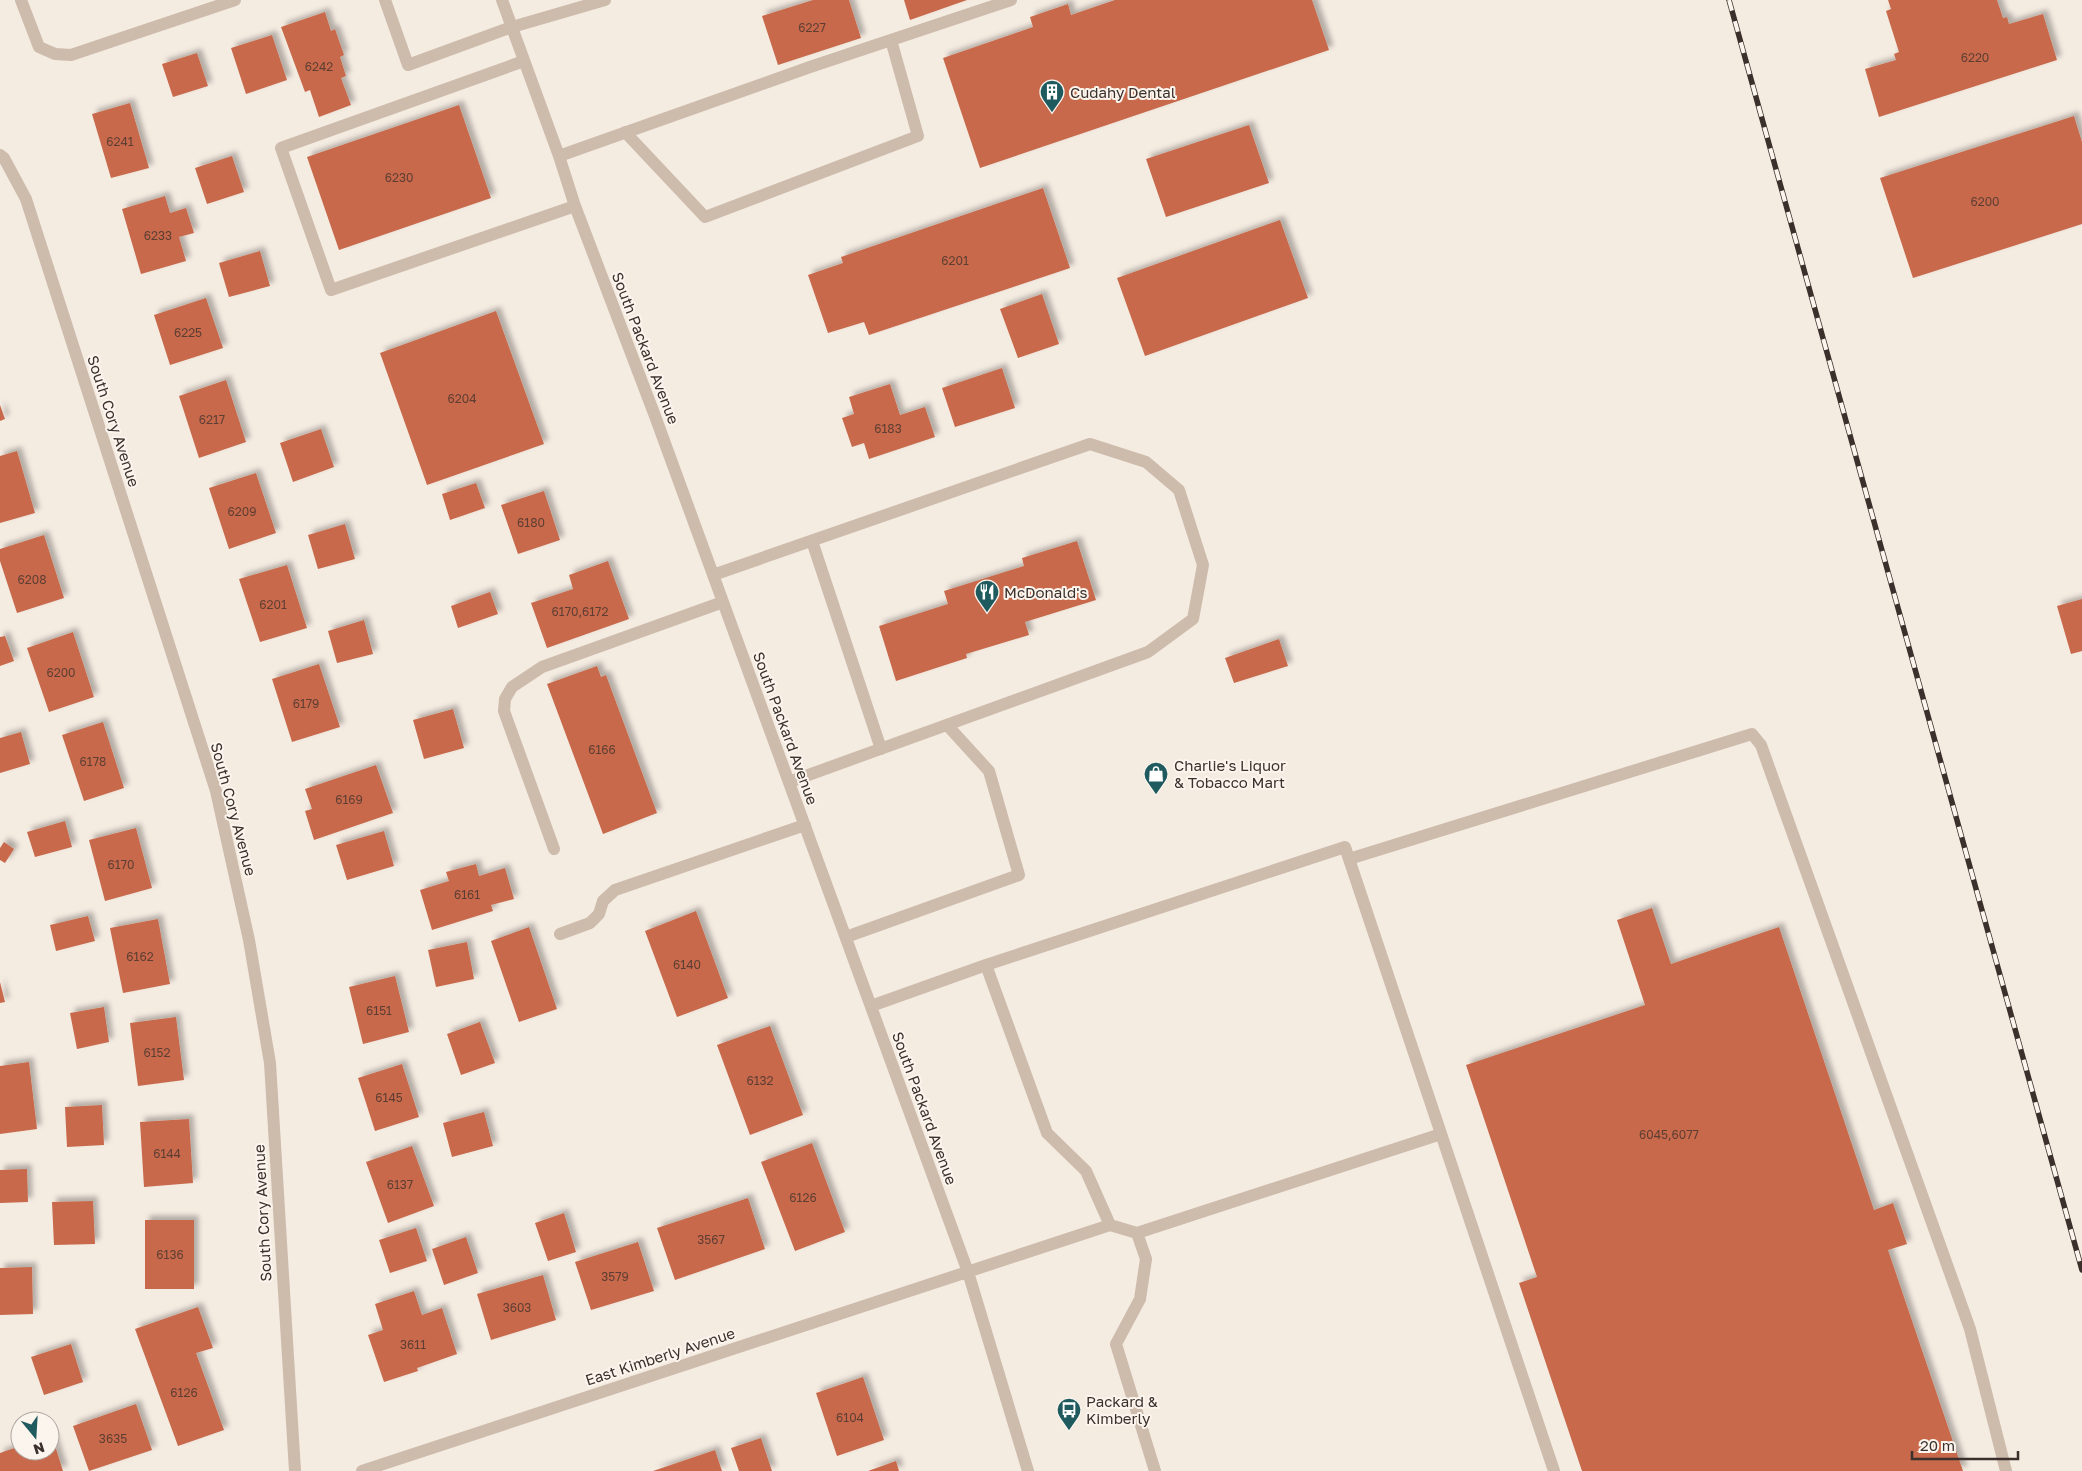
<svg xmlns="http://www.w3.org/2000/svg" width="2082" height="1471" viewBox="0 0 2082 1471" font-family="'Golos Text',sans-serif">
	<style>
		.building { fill: #c8694b; filter: url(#shadow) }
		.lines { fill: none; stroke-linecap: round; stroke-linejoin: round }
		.minor { stroke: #cdbbac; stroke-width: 12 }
		.rail-casing { stroke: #3b302b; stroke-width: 5.5 }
		.rail { stroke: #fbf5ee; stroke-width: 4; stroke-dasharray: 11; stroke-linecap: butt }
		.labels { text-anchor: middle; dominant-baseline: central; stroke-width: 4; stroke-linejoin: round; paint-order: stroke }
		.number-label { font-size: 12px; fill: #5e3e33 }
		.poi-label { font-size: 15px; fill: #3b302b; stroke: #fbf5ee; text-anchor: start }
		.street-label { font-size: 15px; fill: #3b302b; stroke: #fbf5ee }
	</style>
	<defs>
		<filter id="shadow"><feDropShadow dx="4.5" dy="-4.5" stdDeviation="2.5" flood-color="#0004"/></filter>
	</defs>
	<rect width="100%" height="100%" fill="#f4ebe1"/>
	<path class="building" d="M813 0H849L861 38 778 65 762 16Z
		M904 0H967L910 20Z
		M1115 0H1312L1329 50 980 168 943 58 1033 27 1030 17 1068 4 1071 15Z
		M1888 0H1997L2003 18 2007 17 2009 24 2043 14 2057 60 1879 117 1865 69 1896 60 1894 54 1899 52 1886 11 1891 9Z
		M325 12 331 31 335 29 344 55 340 57 346 76 341 78 351 105 319 117 310 90 305 92 281 27Z
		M272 35 287 80 246 94 231 48Z
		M197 53 208 86 173 97 162 64Z
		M130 103 149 168 111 178 92 114Z
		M459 105 491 198 339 250 307 157Z
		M2074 116 2082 142V224L1913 278 1880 178Z
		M1249 125 1269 183 1166 217 1146 159Z
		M232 156 244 192 207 204 195 168Z
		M1043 188 1070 268 869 335 864 322 828 333 808 275 843 263 841 257Z
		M165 196 170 213 186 208 194 233 179 237 186 261 141 274 122 209Z
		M1280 220 1308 298 1145 356 1117 278Z
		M260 251 270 286 229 297 219 263Z
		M1042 294 1059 344 1018 358 1000 309Z
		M206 298 223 348 170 365 154 315Z
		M496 311 544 444 427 485 380 353Z
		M1002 368 1015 408 955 427 942 388Z
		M226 380 246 442 199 458 179 396Z
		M890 384 900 415 925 407 935 437 869 459 864 443 852 447 842 418 854 414 849 397Z
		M0 405 5 419 0 421Z
		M321 429 334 467 293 482 280 443Z
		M17 451 35 513 0 523V456Z
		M256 473 276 533 229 549 209 488Z
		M476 483 485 508 450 520 442 494Z
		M544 491 560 540 518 554 501 505Z
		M345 524 355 559 318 569 308 535Z
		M44 535 64 598 17 613 0 561V549Z
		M1077 541 1096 600 1025 622 1029 635 966 654 967 658 896 681 879 626 948 604 944 591 1024 566 1022 558Z
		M608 561 629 619 547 648 531 603 573 589 569 575Z
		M287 565 307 628 260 642 239 579Z
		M490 592 498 614 458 628 451 606Z
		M2082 599V651L2071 654 2057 606Z
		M364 620 373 654 337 663 328 631Z
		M73 632 94 697 49 712 27 648Z
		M5 636 14 661 0 666V637Z
		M1279 639 1288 666 1234 683 1225 658Z
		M319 664 340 727 292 742 272 679Z
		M597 666 601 677 606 675 657 813 603 834 547 684Z
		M453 709 464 748 424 759 413 720Z
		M103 722 124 788 84 801 62 735Z
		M21 732 30 764 0 773V738Z
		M376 765 393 813 314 840 305 811 312 809 305 789Z
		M65 821 72 847 35 857 27 832Z
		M136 828 152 888 105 901 89 840Z
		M384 831 394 866 347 880 336 845Z
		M4 842 14 849 5 863 0 860V848Z
		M476 864 479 876 505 868 514 899 491 905 493 911 432 930 420 890 449 881 446 872Z
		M1652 908 1671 964 1779 927 1874 1210 1893 1203 1907 1244 1888 1250 1963 1471H1582L1519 1283 1537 1277 1466 1065 1645 1005 1617 920Z
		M696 911 728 998 677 1017 645 931Z
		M88 916 95 941 56 951 50 925Z
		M158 919 170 984 123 993 110 928Z
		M529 927 557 1009 519 1022 491 941Z
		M467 942 474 979 436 987 428 950Z
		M395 976 409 1032 363 1044 349 987Z
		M0 982 5 1002 0 1003Z
		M104 1007 109 1042 77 1049 70 1013Z
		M176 1017 184 1080 138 1086 130 1023Z
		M480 1022 495 1063 461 1075 447 1034Z
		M770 1026 803 1115 750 1135 717 1045Z
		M29 1062 37 1129 0 1134V1066Z
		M402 1064 419 1117 375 1131 358 1078Z
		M102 1105 104 1145 67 1147 65 1107Z
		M484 1112 493 1146 452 1157 443 1123Z
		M189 1119 193 1183 144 1187 140 1122Z
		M812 1143 845 1232 795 1251 761 1162Z
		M412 1146 434 1206 388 1223 366 1162Z
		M27 1169 28 1202 0 1203V1170Z
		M748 1198 765 1249 675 1280 657 1228Z
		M93 1201 95 1244 54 1245 52 1202Z
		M564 1213 576 1252 548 1261 535 1223Z
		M145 1220H194V1289H145Z
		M416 1228 427 1261 390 1273 379 1240Z
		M466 1237 478 1273 444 1285 432 1249Z
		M638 1242 654 1291 591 1310 575 1262Z
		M32 1267 33 1314 0 1315V1268Z
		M543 1275 556 1320 491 1340 477 1294Z
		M414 1291 422 1315 442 1308 457 1354 417 1368 418 1371 384 1382 368 1335 383 1330 375 1304Z
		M198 1307 213 1348 196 1353 224 1430 178 1446 135 1329Z
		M71 1344 83 1382 44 1395 31 1357Z
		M863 1377 884 1440 837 1456 816 1393Z
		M136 1404 152 1450 89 1471 73 1426Z
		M52 1436 63 1471H0V1453L20 1446V1451H50V1437Z
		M761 1438 772 1471H739L731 1448Z
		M715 1450 722 1471H653Z
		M896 1461 899 1471H868Z"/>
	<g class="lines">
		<path class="minor" d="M21 0 39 47 55 54 71 55 235 0
			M385 0 408 65 512 27 605 0
			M502 0 559 156 575 206 655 416 968 1272 1028 1471
			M524 61 281 148 331 290 575 206
			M625 132 705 217 918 136 891 40
			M0 155 4 158 26 199 216 791 249 940 270 1063 295 1471
			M559 156 810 67 1011 0
			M812 541 881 749
			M713 575 1090 444 1146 462 1179 490 1203 565 1193 619 1148 652 789 782
			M554 849 504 711 505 699 512 687 542 667 723 602
			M1349 859 1752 734 1761 745 1970 1329 2006 1471
			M560 934 590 923 599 914 603 901 615 890 805 825
			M846 937 1019 875 989 771 947 725
			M986 965 1345 847 1554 1471
			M871 1006 986 965 1047 1133 1086 1171 1110 1225 1137 1233 1146 1259 1140 1299 1116 1344 1155 1471
			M1137 1233 1441 1134
			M362 1471 1110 1225"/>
		<defs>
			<path id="rail" d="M1729 0 2082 1270"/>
		</defs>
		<use href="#rail" class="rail-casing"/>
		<use href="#rail" class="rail"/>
	</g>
	<defs>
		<symbol id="building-pin" viewBox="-11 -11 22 30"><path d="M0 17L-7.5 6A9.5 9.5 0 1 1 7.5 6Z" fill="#1f5a5e" stroke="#fbf5ee"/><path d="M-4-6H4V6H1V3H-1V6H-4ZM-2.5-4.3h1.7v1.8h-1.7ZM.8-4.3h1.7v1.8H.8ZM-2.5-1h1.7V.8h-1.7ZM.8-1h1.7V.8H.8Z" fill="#fff"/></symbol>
		<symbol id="restaurant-pin" viewBox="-11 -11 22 30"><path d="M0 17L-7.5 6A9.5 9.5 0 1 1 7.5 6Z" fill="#1f5a5e" stroke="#fbf5ee"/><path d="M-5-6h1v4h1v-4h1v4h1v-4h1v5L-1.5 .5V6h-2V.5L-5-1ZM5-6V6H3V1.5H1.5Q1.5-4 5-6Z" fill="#fff"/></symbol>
		<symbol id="shop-pin" viewBox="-11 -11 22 30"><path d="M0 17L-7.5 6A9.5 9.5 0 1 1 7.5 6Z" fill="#1f5a5e" stroke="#fbf5ee"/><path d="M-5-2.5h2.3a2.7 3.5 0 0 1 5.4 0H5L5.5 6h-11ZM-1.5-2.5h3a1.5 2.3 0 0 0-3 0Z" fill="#fff"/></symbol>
		<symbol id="bus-pin" viewBox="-11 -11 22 30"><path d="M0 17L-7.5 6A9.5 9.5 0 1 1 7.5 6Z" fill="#1f5a5e" stroke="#fbf5ee"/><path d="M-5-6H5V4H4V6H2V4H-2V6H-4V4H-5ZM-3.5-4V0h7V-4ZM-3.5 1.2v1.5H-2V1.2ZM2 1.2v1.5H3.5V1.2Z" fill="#fff"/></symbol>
	</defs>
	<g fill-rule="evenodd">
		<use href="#building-pin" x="1038" y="78" width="28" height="38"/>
		<use href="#restaurant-pin" x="973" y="578" width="28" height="38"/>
		<use href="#shop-pin" x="1142" y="760" width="28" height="38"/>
		<use href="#bus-pin" x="1055" y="1396" width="28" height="38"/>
	</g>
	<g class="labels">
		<g class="number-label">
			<text x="812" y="27">6227</text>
			<text x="1975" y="57">6220</text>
			<text x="319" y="66">6242</text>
			<text x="120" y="141">6241</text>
			<text x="399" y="177">6230</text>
			<text x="1985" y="201">6200</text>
			<text x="158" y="235">6233</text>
			<text x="955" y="260">6201</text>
			<text x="188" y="332">6225</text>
			<text x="462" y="398">6204</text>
			<text x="212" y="419">6217</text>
			<text x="888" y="428">6183</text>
			<text x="242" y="511">6209</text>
			<text x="531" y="522">6180</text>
			<text x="32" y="579">6208</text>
			<text x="273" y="604">6201</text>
			<text x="580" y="611">6170,6172</text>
			<text x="61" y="672">6200</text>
			<text x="306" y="703">6179</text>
			<text x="602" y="749">6166</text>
			<text x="93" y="761">6178</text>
			<text x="349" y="799">6169</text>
			<text x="121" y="864">6170</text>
			<text x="467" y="894">6161</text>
			<text x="140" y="956">6162</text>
			<text x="687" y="964">6140</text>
			<text x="379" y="1010">6151</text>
			<text x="157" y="1052">6152</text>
			<text x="760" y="1080">6132</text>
			<text x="389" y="1097">6145</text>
			<text x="1669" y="1134">6045,6077</text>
			<text x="167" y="1153">6144</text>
			<text x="400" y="1184">6137</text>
			<text x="803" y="1197">6126</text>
			<text x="711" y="1239">3567</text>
			<text x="170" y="1254">6136</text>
			<text x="615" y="1276">3579</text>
			<text x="517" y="1307">3603</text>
			<text x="413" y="1344">3611</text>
			<text x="184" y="1392">6126</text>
			<text x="850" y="1417">6104</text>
			<text x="113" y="1438">3635</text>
		</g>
		<g class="poi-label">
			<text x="1070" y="92">Cudahy Dental</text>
			<text x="1004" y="592">McDonald's</text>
			<text x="1174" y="765">Charlie's Liquor<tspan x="1174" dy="17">&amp; Tobacco Mart</tspan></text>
			<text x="1086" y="1401">Packard &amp;<tspan x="1086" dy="17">Kimberly</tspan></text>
		</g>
		<g class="street-label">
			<text transform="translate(646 348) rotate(69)">South Packard Avenue</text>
			<text transform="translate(114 421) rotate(72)">South Cory Avenue</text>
			<text transform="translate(786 728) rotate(70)">South Packard Avenue</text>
			<text transform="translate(234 809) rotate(75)">South Cory Avenue</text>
			<text transform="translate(925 1108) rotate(70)">South Packard Avenue</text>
			<text transform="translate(262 1213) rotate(-93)">South Cory Avenue</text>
			<text transform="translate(660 1356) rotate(-18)">East Kimberly Avenue</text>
		</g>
	</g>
	<g transform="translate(35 1436) rotate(162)"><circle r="24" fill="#fbf5ee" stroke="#aea6a0"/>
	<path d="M0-4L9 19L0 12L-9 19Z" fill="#1f5a5e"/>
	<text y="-8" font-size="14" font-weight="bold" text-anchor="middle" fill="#3b302b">N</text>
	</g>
	<path d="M1912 1451v8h106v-8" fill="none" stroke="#3b302b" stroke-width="2.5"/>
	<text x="1920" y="1451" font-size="15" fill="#3b302b" stroke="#fbf5ee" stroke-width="4" paint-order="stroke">20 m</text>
</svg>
